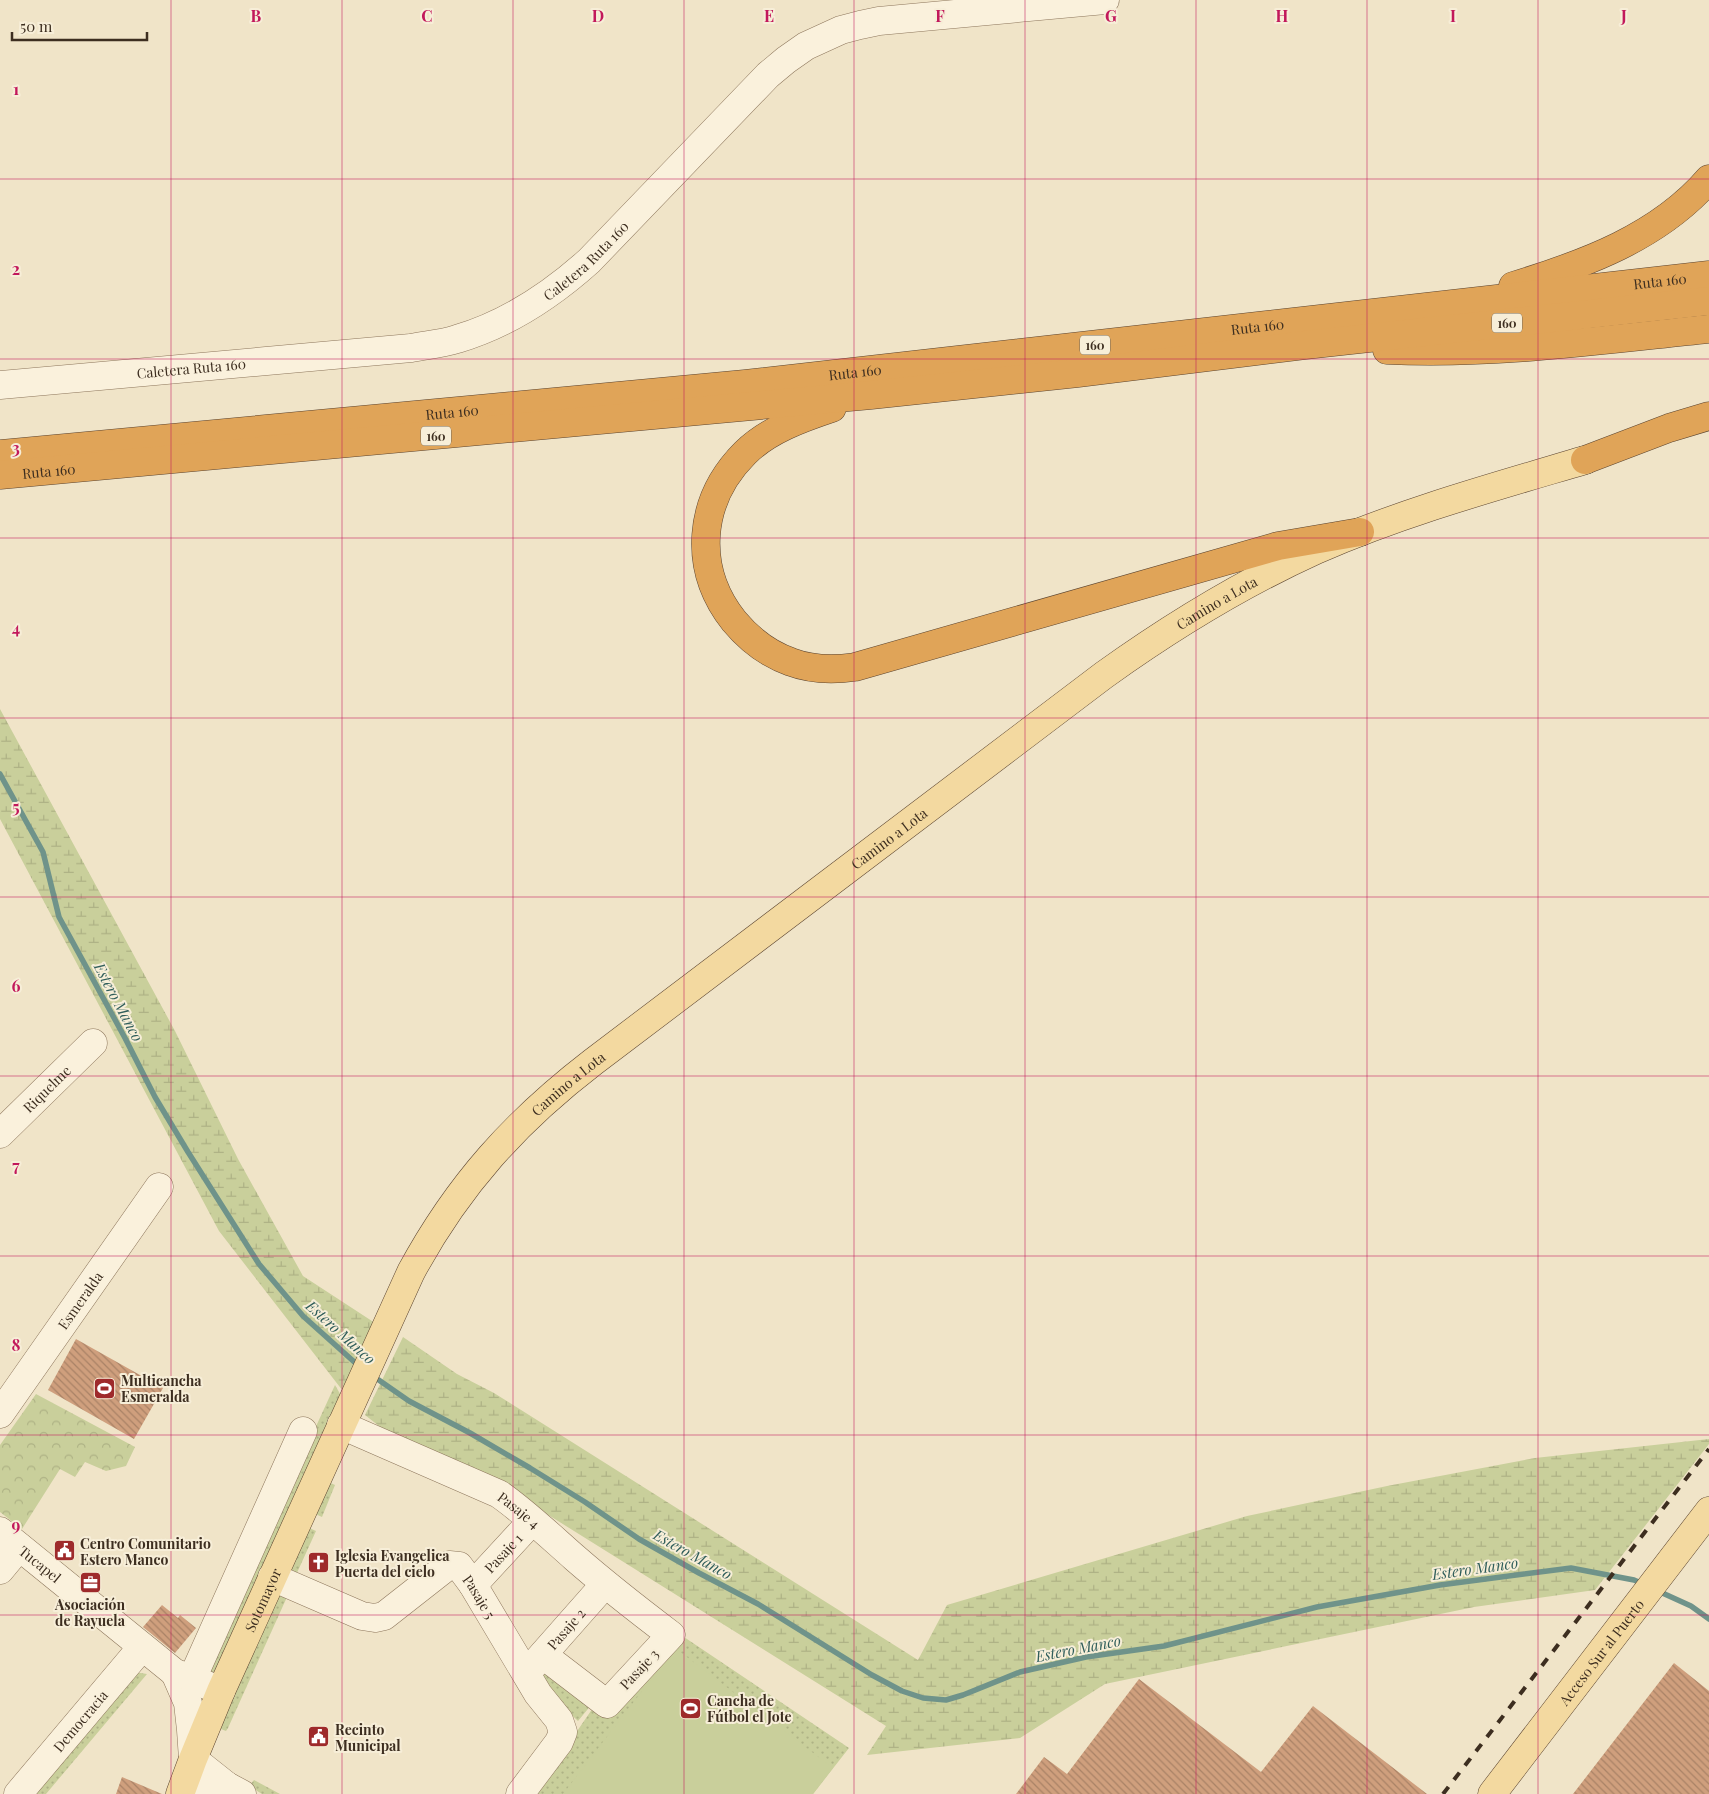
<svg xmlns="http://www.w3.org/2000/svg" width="1709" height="1794" viewBox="0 0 1709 1794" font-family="'Playfair Display',serif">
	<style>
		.grass { fill: url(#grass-dots) }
		.forest { fill: url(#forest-crowns) }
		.wetland { fill: url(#wetland-marsh) }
		.pitch { fill: #c9cf9b }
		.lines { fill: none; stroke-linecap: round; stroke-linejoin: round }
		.stream { stroke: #6f938a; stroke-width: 5.5 }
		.building { fill: url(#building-back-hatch) }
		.minor-casing { stroke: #8d765c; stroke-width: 29 }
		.major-casing { stroke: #5b4430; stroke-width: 29 }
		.highway-casing { stroke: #5b4430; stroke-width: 29 }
		.minor { stroke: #faf1dc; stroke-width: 28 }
		.major { stroke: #f3d9a0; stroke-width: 28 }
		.highway { stroke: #e0a458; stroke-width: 28 }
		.rail { stroke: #3d2e20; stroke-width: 4; stroke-dasharray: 9 9; stroke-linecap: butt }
		.grid { fill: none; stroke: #c2185b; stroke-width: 1; stroke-opacity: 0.55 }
		.labels { text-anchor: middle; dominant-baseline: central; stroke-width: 4; stroke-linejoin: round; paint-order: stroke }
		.shield { fill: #f7eed8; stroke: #756857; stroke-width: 1 }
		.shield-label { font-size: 12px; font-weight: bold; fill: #3d2e20 }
		.street-label { font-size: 14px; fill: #3d2e20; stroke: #f7eed8 }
		.poi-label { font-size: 14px; font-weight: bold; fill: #3d2e20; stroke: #f7eed8; text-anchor: start }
		.water-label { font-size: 15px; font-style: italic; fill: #2f5d5a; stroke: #f7eed8 }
		.grid-label { font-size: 16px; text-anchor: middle; font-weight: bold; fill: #c2185b; stroke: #f7eed8; stroke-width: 4; stroke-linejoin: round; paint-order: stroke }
	</style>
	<defs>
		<pattern id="grass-dots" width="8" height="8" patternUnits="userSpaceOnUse" patternTransform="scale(1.25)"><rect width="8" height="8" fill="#c9cf9b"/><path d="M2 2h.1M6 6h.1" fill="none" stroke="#aeb285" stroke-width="1.8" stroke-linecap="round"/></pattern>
		<pattern id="forest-crowns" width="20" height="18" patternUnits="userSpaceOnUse" patternTransform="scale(1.25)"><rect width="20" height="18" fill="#c9cf9b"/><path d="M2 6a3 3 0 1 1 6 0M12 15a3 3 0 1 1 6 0" fill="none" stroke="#aeb285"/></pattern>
		<pattern id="wetland-marsh" width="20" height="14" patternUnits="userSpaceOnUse" patternTransform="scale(1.25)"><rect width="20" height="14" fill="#c9cf9b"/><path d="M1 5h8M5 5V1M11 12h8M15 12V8" fill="none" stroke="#aeb285"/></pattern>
		<pattern id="building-back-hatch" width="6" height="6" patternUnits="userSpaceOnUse" patternTransform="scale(1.25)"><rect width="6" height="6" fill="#cf9f7d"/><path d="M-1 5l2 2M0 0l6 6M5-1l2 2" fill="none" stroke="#a98266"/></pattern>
	</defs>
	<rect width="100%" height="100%" fill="#f0e4c8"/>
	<path class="grass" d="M335 1385 343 1399 219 1670 208 1674 205 1668Z
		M326 1481 335 1485 322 1517 313 1513Z
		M307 1527 316 1531 296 1575 288 1571Z
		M279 1592 287 1597 228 1728 226 1731 218 1728Z
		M681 1635 849 1748 813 1794H534L597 1702Z
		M545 1671 592 1704 578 1721 540 1685 538 1680Z
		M134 1672 147 1674 46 1794H33Z
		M254 1780 280 1794H262L249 1786Z"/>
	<path class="forest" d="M36 1394 135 1447 126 1466 106 1471 85 1462 75 1477 60 1469 22 1529 0 1512V1445Z"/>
	<path class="wetland" d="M0 709 175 1031 238 1159 303 1276 375 1323 346 1395 219 1231 0 819Z
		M403 1337 457 1374 494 1393 918 1660 947 1605 1247 1516 1387 1486 1535 1458 1709 1439V1444L1595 1590 1474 1607 1105 1684 1020 1738 867 1755 886 1726 526 1501 384 1430 365 1415Z"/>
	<path class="pitch" d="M675 1648 833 1768 813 1794H563Z"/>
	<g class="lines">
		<path class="stream" d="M0 774 43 852 59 917 125 1038 155 1097 188 1152 259 1264 303 1316 361 1368
			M373 1376 409 1401 470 1433 530 1468 585 1502 639 1539 699 1573 758 1604 872 1675 902 1691 923 1698 946 1700 963 1695 1020 1672 1086 1657 1164 1646 1317 1607 1440 1585 1571 1568 1634 1580 1643 1584
			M1658 1591 1691 1606 1709 1619"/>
	</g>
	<path class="building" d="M76 1339 163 1388 134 1439 48 1390Z
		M162 1605 178 1618 180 1615 196 1628 175 1653 143 1627Z
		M1674 1663 1709 1691V1794H1573Z
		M1139 1679 1261 1772 1313 1706 1427 1794H1016L1044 1757 1067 1774Z
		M122 1777 162 1794H116Z"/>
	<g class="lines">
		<defs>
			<g id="minor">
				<path id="s1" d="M0 385 411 348C426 345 442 344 457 339 508 324 550 296 589 261L768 75 786 60 806 46 841 30 860 25 879 21 1105 0"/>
				<path id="s2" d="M0 1134 93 1043"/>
				<path id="s3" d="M0 1414 159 1187"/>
				<path id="s4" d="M341 1425 499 1494C526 1513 550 1536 575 1558 606 1585 638 1610 671 1635L607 1704 543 1655"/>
				<path id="s5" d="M0 1531 175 1673 192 1679 221 1691"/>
				<path d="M0 1570 19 1547"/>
				<path id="s6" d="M272 1577 362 1616 375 1618 384 1616 449 1565 459 1566 473 1585 538 1694 559 1720 563 1732 559 1742 520 1794"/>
				<path id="s7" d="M473 1585 532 1521"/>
				<path id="s8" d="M530 1669 605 1584"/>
				<path d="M175 1673 188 1703 191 1730 193 1759 227 1786 242 1794"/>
				<path d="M192 1679 303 1431"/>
				<path id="s9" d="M18 1794 142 1647"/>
				<path d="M194 1794 216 1787 227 1786"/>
			</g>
			<g id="major">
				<path id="s10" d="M180 1794 193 1759 221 1691 411 1272C458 1185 515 1122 593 1062L1104 675C1171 627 1241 584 1316 550 1403 512 1494 487 1585 460"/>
				<path id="s11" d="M1492 1794 1709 1511"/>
			</g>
			<g id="highway">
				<path d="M1513 286C1585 264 1659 237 1709 179"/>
				<path d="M1387 350C1495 355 1602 340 1709 329"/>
				<path d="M832 408C802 418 768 430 745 453 698 500 692 568 734 621 749 639 768 654 791 662 812 670 833 670 855 667L1278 546 1360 532"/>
				<path id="s12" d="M0 454 745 384 1709 275"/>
				<path d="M1585 460 1669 428 1709 416"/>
				<path id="s13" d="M0 475 871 395 1078 373 1305 345 1709 301"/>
			</g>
		</defs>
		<use href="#minor" class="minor-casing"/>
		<use href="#major" class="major-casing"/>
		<use href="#highway" class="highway-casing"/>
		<use href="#minor" class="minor"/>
		<use href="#major" class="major"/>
		<use href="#highway" class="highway"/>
		<path class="rail" d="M1443 1794 1709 1449"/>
	</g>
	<path class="grid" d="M171 0V1794M342 0V1794M513 0V1794M684 0V1794M854 0V1794M1025 0V1794M1196 0V1794M1367 0V1794M1538 0V1794M0 179H1709M0 359H1709M0 538H1709M0 718H1709M0 897H1709M0 1076H1709M0 1256H1709M0 1435H1709M0 1615H1709"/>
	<defs>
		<symbol id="stadium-square" viewBox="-11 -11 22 22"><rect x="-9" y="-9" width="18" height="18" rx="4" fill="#9e2a2b" stroke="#f7eed8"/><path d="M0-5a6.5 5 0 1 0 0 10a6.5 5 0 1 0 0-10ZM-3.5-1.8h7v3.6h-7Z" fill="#fff"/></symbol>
		<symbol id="civic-square" viewBox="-11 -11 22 22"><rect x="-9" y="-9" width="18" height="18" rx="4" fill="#9e2a2b" stroke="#f7eed8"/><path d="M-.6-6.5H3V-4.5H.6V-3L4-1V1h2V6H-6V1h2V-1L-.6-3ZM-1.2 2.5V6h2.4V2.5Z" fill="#fff"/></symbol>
		<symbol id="church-square" viewBox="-11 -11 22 22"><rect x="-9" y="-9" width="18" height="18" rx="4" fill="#9e2a2b" stroke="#f7eed8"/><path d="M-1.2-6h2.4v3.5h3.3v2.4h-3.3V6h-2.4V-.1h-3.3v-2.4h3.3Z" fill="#fff"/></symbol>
		<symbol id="office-square" viewBox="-11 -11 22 22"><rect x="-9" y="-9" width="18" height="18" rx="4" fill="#9e2a2b" stroke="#f7eed8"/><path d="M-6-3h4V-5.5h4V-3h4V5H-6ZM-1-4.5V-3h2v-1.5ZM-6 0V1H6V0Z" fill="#fff"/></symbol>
	</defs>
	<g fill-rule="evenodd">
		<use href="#stadium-square" x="92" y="1376" width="25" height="25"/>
		<use href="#civic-square" x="52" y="1538" width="25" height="25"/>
		<use href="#church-square" x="306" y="1550" width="25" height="25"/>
		<use href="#office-square" x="78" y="1570" width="25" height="25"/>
		<use href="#stadium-square" x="678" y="1696" width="25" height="25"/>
		<use href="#civic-square" x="306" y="1724" width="25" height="25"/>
	</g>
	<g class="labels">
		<g class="shield">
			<rect x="1492" y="313.5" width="30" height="19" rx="4"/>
			<rect x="1080" y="335.5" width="30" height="19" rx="4"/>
			<rect x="421" y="426.5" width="30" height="19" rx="4"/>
		</g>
		<g class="shield-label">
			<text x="1507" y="323">160</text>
			<text x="1095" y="345">160</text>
			<text x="436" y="436">160</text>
		</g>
		<g class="street-label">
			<text stroke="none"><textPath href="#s1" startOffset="612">Caletera Ruta 160</textPath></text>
			<text stroke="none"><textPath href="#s12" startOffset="1669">Ruta 160</textPath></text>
			<text stroke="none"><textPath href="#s12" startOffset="1264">Ruta 160</textPath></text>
			<text stroke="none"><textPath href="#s1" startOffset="192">Caletera Ruta 160</textPath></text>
			<text stroke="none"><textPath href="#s12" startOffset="859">Ruta 160</textPath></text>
			<text stroke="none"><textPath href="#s12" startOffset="454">Ruta 160</textPath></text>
			<text stroke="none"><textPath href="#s13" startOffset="49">Ruta 160</textPath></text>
			<text stroke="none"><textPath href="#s10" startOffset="1626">Camino a Lota</textPath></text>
			<text stroke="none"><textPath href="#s10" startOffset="1222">Camino a Lota</textPath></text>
			<text stroke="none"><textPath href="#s10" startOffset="818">Camino a Lota</textPath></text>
			<text stroke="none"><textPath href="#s2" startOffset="65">Riquelme</textPath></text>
			<text stroke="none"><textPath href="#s3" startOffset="139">Esmeralda</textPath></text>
			<text stroke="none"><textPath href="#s4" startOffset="198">Pasaje 4</textPath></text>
			<text stroke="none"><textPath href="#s7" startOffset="44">Pasaje 1</textPath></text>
			<text stroke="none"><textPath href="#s5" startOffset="52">Tucapel</textPath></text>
			<text stroke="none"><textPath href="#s6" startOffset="250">Pasaje 5</textPath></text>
			<text stroke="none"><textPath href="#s10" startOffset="211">Sotomayor</textPath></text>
			<text stroke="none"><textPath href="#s8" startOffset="54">Pasaje 2</textPath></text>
			<text stroke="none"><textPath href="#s11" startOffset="179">Acceso Sur al Puerto</textPath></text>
			<text transform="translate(639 1669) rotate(-47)">Pasaje 3</text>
			<text stroke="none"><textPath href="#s9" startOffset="96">Democracia</textPath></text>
		</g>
		<g class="poi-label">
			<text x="121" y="1380">Multicancha<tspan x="121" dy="16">Esmeralda</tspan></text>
			<text x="80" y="1543">Centro Comunitario<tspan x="80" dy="16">Estero Manco</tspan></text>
			<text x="335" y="1555">Iglesia Evangelica<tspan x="335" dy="16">Puerta del cielo</tspan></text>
			<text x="90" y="1604" text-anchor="middle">Asociación<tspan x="90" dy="16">de Rayuela</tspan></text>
			<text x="707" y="1700">Cancha de<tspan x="707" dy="16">Fútbol el Jote</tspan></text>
			<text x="335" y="1729">Recinto<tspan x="335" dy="16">Municipal</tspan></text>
		</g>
		<g class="water-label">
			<text transform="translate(119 1002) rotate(62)">Estero Manco</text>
			<text transform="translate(341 1332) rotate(42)">Estero Manco</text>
			<text transform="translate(693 1554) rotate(29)">Estero Manco</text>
			<text transform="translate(1475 1568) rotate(-8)">Estero Manco</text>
			<text transform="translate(1078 1648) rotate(-11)">Estero Manco</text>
		</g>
	</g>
	<g class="grid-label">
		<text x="256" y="22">B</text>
		<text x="427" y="22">C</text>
		<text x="598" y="22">D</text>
		<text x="769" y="22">E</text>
		<text x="940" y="22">F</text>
		<text x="1111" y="22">G</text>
		<text x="1282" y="22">H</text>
		<text x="1453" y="22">I</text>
		<text x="1624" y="22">J</text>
		<text x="16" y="95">1</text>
		<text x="16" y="275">2</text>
		<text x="16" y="454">3</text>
		<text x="16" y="634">4</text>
		<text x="16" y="813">5</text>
		<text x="16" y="992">6</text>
		<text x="16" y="1172">7</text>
		<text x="16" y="1351">8</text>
		<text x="16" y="1531">9</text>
	</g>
	<path d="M12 32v8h135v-8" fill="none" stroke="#3d2e20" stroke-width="2.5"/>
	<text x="20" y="32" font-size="15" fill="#3d2e20" stroke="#f7eed8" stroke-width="4" paint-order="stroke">50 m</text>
</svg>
